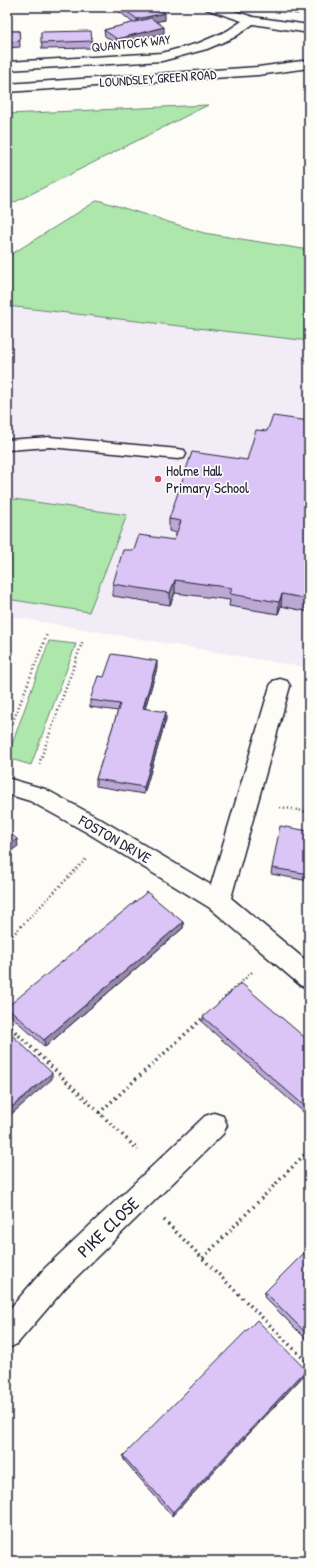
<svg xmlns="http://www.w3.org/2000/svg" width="316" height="1568" viewBox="0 0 316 1568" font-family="'Patrick Hand',sans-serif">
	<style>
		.built { fill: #f2ecf7 }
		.green { fill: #ade7ab; stroke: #688473 }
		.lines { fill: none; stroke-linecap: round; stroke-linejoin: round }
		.service-casing { stroke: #22223b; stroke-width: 3 }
		.minor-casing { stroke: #22223b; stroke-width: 3 }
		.secondary-casing { stroke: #22223b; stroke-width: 3 }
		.path-far1 { stroke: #22223b; stroke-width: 2.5; stroke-dasharray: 1 3; stroke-linecap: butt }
		.path { stroke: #22223b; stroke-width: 3.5; stroke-dasharray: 1.5 4; stroke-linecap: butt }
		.service { fill: #fdfcf7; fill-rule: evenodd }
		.minor { fill: #fdfcf7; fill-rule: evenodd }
		.secondary { fill: #fdfcf7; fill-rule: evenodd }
		.wall { fill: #bba9d4; stroke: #22223b }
		.shaded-wall { fill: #998aac; stroke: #22223b }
		.building { fill: #dac5f6; stroke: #22223b }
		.poi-dot { fill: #d1495b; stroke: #fdfcf7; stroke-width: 1.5 }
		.labels { text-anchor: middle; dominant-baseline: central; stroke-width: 3.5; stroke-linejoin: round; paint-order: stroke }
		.far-street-label { font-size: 13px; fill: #22223b; stroke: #fdfcf7 }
		.poi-label { font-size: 15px; fill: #22223b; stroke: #fdfcf7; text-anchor: start }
		.street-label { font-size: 15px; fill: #22223b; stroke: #fdfcf7 }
		.near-street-label { font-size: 18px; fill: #22223b; stroke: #fdfcf7 }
	</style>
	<rect width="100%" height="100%" fill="#fdfcf7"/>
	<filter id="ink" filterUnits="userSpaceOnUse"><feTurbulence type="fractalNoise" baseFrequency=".025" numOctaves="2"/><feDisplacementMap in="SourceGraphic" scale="8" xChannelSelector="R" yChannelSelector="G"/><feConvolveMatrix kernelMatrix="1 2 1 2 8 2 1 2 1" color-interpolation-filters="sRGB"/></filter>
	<g filter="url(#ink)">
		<path class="built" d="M7 306 309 341V668L7 616Z"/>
		<path class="green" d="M208 105 7 206V114Z
			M98 200 204 233 309 250V341L7 306V257Z
			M7 498 127 515 89 612 7 599Z
			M49 641 76 644 31 765 7 758Z"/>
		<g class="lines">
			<defs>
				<path id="service" d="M50 437 178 449 184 450 186 454 184 458 178 459 50 447 7 450V440Z"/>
				<path id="minor" d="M204 7H222L253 17 309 25V33L253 24 235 37 207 49 162 61 7 70V62L162 53 199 43 227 31 242 21 206 9Z
					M280 679 287 681 290 686 231 898 309 963V989L300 985 210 908 86 832 30 801 7 794V778L45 789 102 820 211 885 270 686 273 681Z
					M214 1113 223 1116 227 1125 223 1134 65 1288 17 1344 7 1349V1312L45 1268 205 1116Z"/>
				<path id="secondary" d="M309 60V68L258 75 7 92V84L258 67Z"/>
			</defs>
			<use href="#service" class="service-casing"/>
			<use href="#minor" class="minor-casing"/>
			<use href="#secondary" class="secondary-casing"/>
			<path class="path-far1" d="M7 737 47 634
				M39 764 83 640
				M280 807 309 812
				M7 941 87 858
				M219 1003 252 972"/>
			<path class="path" d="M7 1024 138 1150
				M99 1113 205 1016
				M164 1220 309 1364
				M203 1258 309 1150"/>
			<use href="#service" class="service"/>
			<use href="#minor" class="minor"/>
			<use href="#secondary" class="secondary"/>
		</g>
		<path class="wall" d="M114 7H156L165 20 155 21 164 33 117 45 105 36 104 30 133 23Z
			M268 7H308L297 14Z
			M7 31H19L20 47 7 48Z
			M41 32 92 41 93 48 42 49Z
			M309 421V612L281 606 278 614 229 606 230 600 175 593 170 605 113 596V584L134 550 174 540 177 533 169 531V519L247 460 267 431Z
			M157 668 145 708 166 719 144 794 96 786V779L118 711 90 707V700L104 677Z
			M309 831V881L271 874 272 868Z
			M183 922V928L45 1047 8 1013 7 1007Z
			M203 1017 309 1041V1117L203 1023Z
			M309 1248V1342L264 1297 265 1292Z
			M306 1370 304 1375 172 1516 124 1460 123 1456Z"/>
		<path class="shaded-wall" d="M299 7H308L297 14 298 8Z
			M165 13V20L137 25V19Z
			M164 27V33L117 45V39Z
			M175 580V593L170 605V593Z
			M282 594 281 606 278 614 279 602Z
			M157 661V668L143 715V708Z
			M166 712V719L144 794V787Z
			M17 839 18 846 7 854V847Z
			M183 922V928L45 1047 44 1040Z
			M52 1073V1079L7 1118V1111Z
			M306 1370 304 1375 172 1516 173 1512Z"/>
		<path class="building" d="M121 7H156L165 13 137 19Z
			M151 18 164 27 117 39 104 30Z
			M7 31H19L20 41 7 42Z
			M91 31 92 41 41 43V32Z
			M273 416 309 421V599L282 594 279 602 230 594 232 588 175 580 170 593 113 584 123 550H134L139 535 174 540 181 521 169 519 192 452 247 460 256 430 267 431Z
			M112 654 157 661 143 708 166 712 144 787 96 779 120 704 90 700 98 676 104 677Z
			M280 826 309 831V874L272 868Z
			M7 831 17 839 7 847Z
			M147 892 183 922 44 1040 7 1007Z
			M241 983 309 1041V1110L203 1017Z
			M12 1035 52 1073 7 1111V1039Z
			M309 1248V1336L265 1292Z
			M257 1320 306 1370 173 1512 123 1456Z"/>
	</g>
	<circle class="poi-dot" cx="158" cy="479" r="4"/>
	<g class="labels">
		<g class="far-street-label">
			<text transform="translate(131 43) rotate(-6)">QUANTOCK WAY</text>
			<text transform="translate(158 78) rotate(-4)">LOUNDSLEY GREEN ROAD</text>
		</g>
		<g class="poi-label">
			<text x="166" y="470">Holme Hall<tspan x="166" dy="17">Primary School</tspan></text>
		</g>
		<g class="street-label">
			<text transform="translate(115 839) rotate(30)">FOSTON DRIVE</text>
		</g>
		<g class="near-street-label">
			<text transform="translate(108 1227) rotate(-44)">PIKE CLOSE</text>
		</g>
	</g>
	<rect width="316" height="1568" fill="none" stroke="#fdfcf7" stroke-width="24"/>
	<rect x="12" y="12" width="292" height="1544" fill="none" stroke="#22223b" stroke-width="1.5" filter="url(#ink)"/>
</svg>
